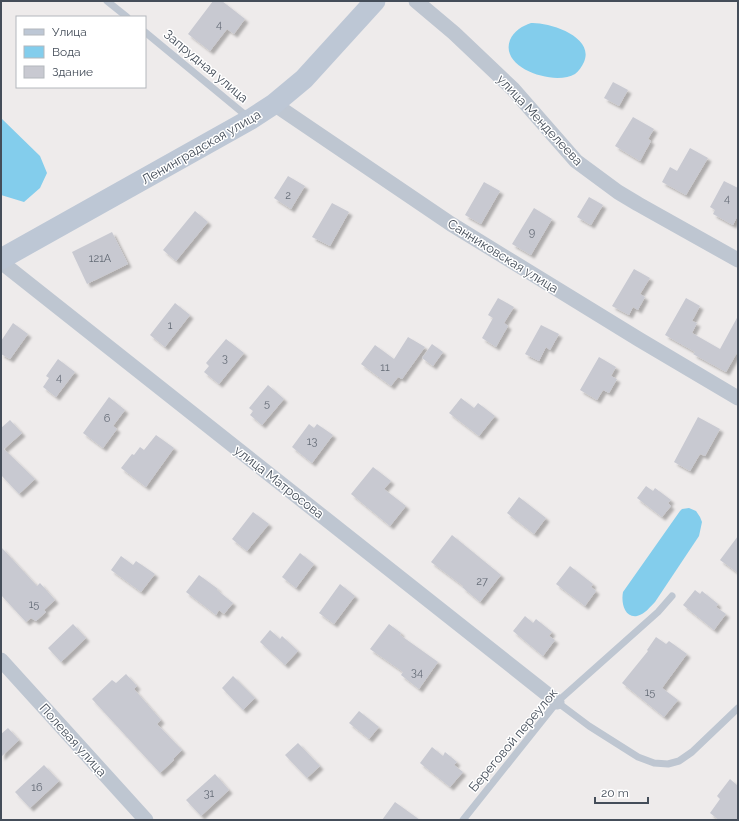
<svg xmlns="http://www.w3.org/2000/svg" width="739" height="821" viewBox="0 0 739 821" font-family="Raleway,sans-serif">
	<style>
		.water { fill: #83cdec }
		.building { fill: #c8c9d1; filter: url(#shadow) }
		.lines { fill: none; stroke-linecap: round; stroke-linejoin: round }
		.lane { stroke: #bec6d1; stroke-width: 7 }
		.street { stroke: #bec6d1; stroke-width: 15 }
		.secondary { stroke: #bdc7d5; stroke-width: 21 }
		.labels { text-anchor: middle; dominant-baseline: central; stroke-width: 3; stroke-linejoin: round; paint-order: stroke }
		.number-label { font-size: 11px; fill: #656c77 }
		.street-label { font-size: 13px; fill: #444d59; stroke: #fff }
	</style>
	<defs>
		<filter id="shadow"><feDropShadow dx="3.5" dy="3.5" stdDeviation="1" flood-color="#0004"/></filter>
	</defs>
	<rect width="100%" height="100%" fill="#eeebeb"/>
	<path class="water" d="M531 23C548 22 595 36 584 62 582 66 579 71 575 74 555 86 499 69 510 40 514 31 522 26 531 23Z
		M1 118 40 156 47 173 40 188 24 202 1 195Z
		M689 508 696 511 700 517 702 522 699 536 655 602C650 607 645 614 637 616 624 618 621 602 623 592L680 511 682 509Z"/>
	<path class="building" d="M213 1H222L245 19 234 34 227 29 210 51 188 34Z
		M613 82 628 90 619 106 604 98Z
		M633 117 654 129 648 139 651 141 640 161 615 146Z
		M690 148 708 158 686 195 662 182 670 167 677 171Z
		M288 176 305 186 291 209 274 198Z
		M724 181 738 188V215L733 225 713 214 715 210 710 207Z
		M484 182 500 191 481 224 465 215Z
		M589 197 603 205 591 225 577 217Z
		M332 203 349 212 330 246 312 237Z
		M534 208 552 219 531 255 512 244Z
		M195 211 208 222 176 261 163 250Z
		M112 232 128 264 87 284 72 252Z
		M634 269 650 278 640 294 645 297 638 310 633 307 629 315 612 306Z
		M498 298 514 307 504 323 508 326 496 347 482 338 493 318 488 315Z
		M686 298 700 306 692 321 697 323 692 333 720 349 738 316V351L726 372 693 354 695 352 665 335Z
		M175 303 190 315 165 347 150 335Z
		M13 323 28 334 10 359 1 354V341Z
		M541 325 559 334 550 350 546 347 539 361 525 354Z
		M408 337 425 347 402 379 398 377 391 386 361 364 375 345 394 359Z
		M226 339 244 353 219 384 204 372 209 366 206 363Z
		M432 344 443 352 433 366 422 358Z
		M599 357 616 367 611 376 617 379 609 393 603 390 597 400 580 390Z
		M58 359 75 372 56 397 43 387 49 378 46 376Z
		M268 385 284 399 262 425 250 415 253 411 249 408Z
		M109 397 125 410 113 426 117 429 103 448 83 433Z
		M461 398 474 408 478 403 495 416 479 436 449 413Z
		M698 417 720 429 705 456 700 454 690 471 674 462Z
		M10 420 22 433 4 449 35 479 19 494 1 475V428Z
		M309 424 314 428 317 424 333 435 312 463 292 447Z
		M156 435 174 448 146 487 121 468 132 454 134 455 140 447 144 450Z
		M373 467 391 481 384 489 406 506 390 526 351 494Z
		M646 486 653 491 655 488 671 500 668 503 671 506 662 517 637 498Z
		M519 497 546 518 534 534 507 513Z
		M253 512 269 524 247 551 232 539Z
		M452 535 501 575 480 602 462 587 463 586 431 562Z
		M738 536V573L720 560Z
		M1 547 37 586 40 583 55 600 44 610 46 612 36 621 31 618 26 622 1 595Z
		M300 553 314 564 296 588 282 577Z
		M121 556 133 565 136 561 155 574 141 592 111 570Z
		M570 566 593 584 591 587 596 591 585 606 556 584Z
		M199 575 218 589 217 590 233 603 224 614 219 610 216 615 186 592Z
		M340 584 355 596 334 624 319 613Z
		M695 590 700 594 702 591 718 604 716 607 726 614 714 630 683 605Z
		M525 616 533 623 536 619 552 632 549 636 555 640 543 656 513 631Z
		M73 624 86 638 61 662 48 648Z
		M389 624 401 633 400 635 438 662 419 689 401 675 403 672 370 649Z
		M270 630 280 639 282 636 298 651 285 665 260 642Z
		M656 637 666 644 669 641 687 654 662 688 678 700 664 717 622 683 648 651 647 650Z
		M126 674 137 686 134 689 161 720 157 724 182 750 173 759 174 760 160 773 92 699 112 680 116 683Z
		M233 676 255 698 243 710 222 688Z
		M359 711 379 727 369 739 349 723Z
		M8 728 19 740 1 757V734Z
		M298 743 320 766 307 778 285 755Z
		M432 747 443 756 445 752 457 762 454 765 463 772 450 787 420 763Z
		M44 765 59 781 30 808 15 792Z
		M215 774 229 790 201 816 186 800Z
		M730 779 738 786V820H719L710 813 720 799 717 796Z
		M395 802 420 820H382Z"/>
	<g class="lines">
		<path class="lane" d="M107 1 127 17
			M145 32 249 118
			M557 702 589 726 638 757 654 763 668 764 679 761 692 752 738 708
			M463 820 557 702 658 612 672 596"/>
		<path class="street" d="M416 1 454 33 513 89 576 161 618 192 638 204 738 260
			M274 104 451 224 640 340 738 398
			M1 262 557 702
			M1 660 146 820"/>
		<path class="secondary" d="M1 259 251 119 274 104 304 79 375 1"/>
	</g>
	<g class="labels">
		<g class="number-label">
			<text x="219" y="24">4</text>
			<text x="288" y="195">2</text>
			<text x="727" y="198">4</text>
			<text x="532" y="232">9</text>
			<text x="100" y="258">121А</text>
			<text x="170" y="325">1</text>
			<text x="225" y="358">3</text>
			<text x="385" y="367">11</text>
			<text x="59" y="377">4</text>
			<text x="267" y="403">5</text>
			<text x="107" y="418">6</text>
			<text x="312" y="441">13</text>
			<text x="482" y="581">27</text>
			<text x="34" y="604">15</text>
			<text x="417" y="672">34</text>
			<text x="650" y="692">15</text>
			<text x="37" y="787">16</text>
			<text x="209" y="793">31</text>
		</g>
		<g class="street-label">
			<text transform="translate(206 66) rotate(40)">Запрудная улица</text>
			<text transform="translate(540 120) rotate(47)">улица Менделеева</text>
			<text transform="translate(201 147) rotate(-30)">Ленинградская улица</text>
			<text transform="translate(503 256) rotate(32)">Санниковская улица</text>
			<text transform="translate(279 482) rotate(38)">улица Матросова</text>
			<text transform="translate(73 740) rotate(48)">Полевая улица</text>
			<text transform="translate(513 740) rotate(-50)">Береговой переулок</text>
		</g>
	</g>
	<rect width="739" height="821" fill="none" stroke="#444d59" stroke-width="4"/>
	<rect x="16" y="16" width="130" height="72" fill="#ffffff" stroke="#b4b8bd"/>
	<rect x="24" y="29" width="20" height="6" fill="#bdc7d5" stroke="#b4b8bd"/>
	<text x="52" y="36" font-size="12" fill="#444d59">Улица</text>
	<rect x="24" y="46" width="20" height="12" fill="#83cdec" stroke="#b4b8bd"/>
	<text x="52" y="56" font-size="12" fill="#444d59">Вода</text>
	<rect x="24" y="66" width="20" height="12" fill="#c8c9d1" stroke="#b4b8bd"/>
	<text x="52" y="76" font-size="12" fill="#444d59">Здание</text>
	<path d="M595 797v6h53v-6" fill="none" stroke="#444d59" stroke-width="2"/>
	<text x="601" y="797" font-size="12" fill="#444d59" stroke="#ffffff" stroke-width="3" paint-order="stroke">20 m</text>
</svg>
